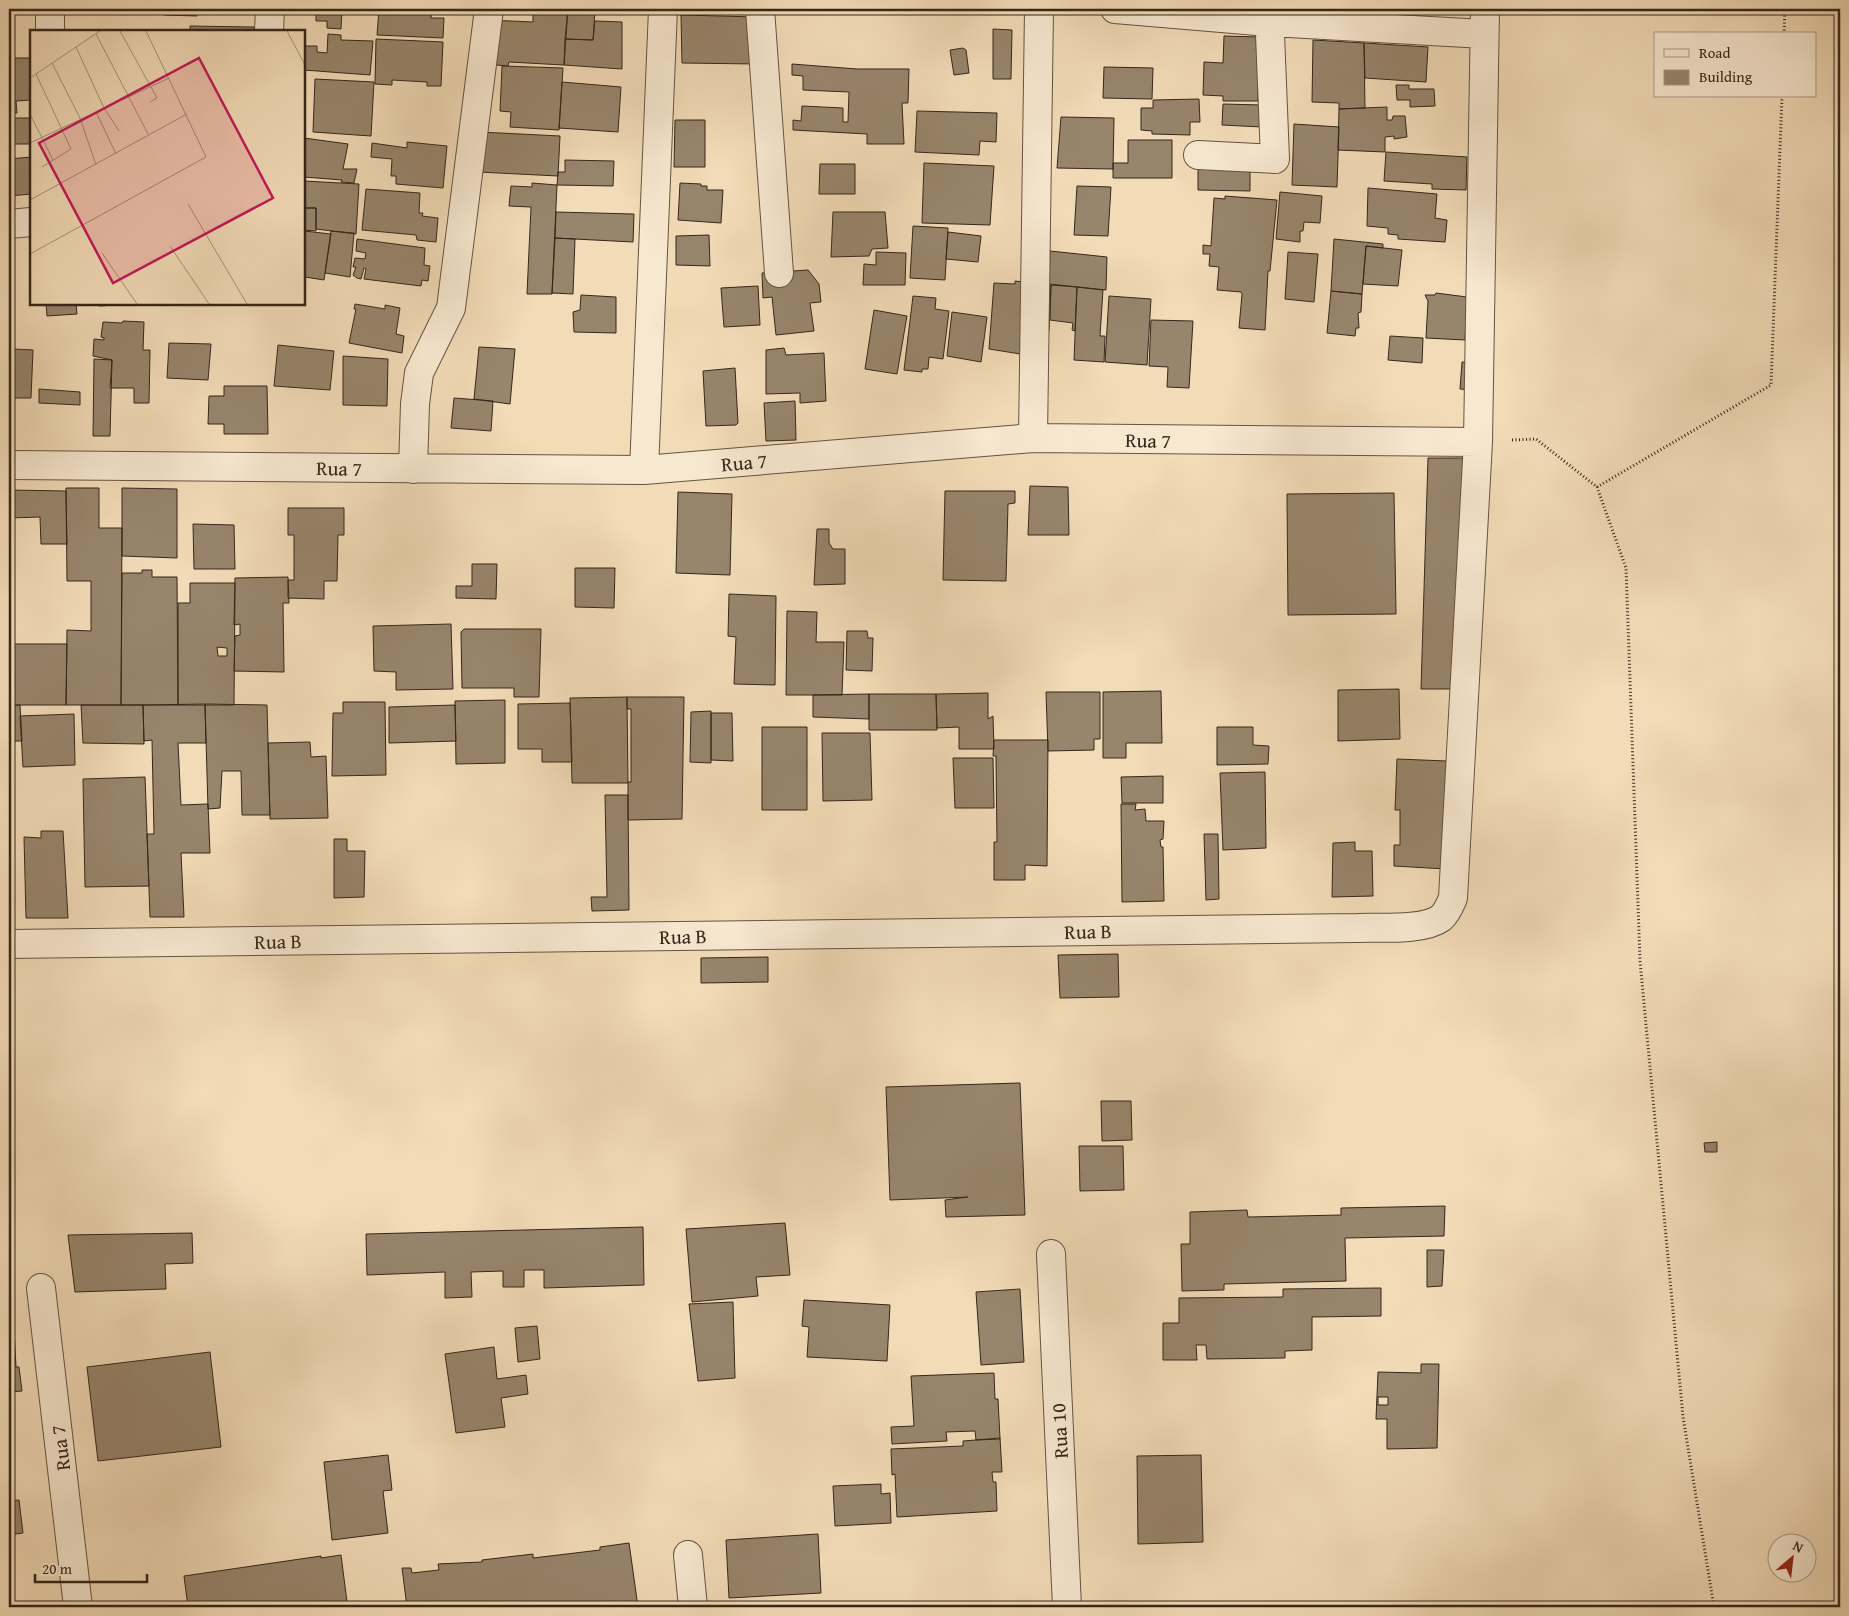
<svg xmlns="http://www.w3.org/2000/svg" width="1849" height="1616" viewBox="0 0 1849 1616" font-family="'Gentium Book Plus',serif">
	<style>
		.building { fill: #97856c; stroke: #35271a; fill-rule: evenodd }
		.lines { fill: none; stroke-linecap: round; stroke-linejoin: round }
		.street-casing { stroke: #645441; stroke-width: 30 }
		.path { stroke: #35271a; stroke-width: 3; stroke-dasharray: 1 2.5; stroke-linecap: butt }
		.street { stroke: #f7e8d0; stroke-width: 28 }
		.labels { text-anchor: middle; dominant-baseline: central; stroke-width: 5; stroke-linejoin: round; paint-order: stroke }
		.street-label { font-size: 20px; fill: #35271a; stroke: #f7e8d0 }
		.inset-road { fill: none; stroke: #a69378; stroke-width: 1 }
		.view { fill: #c2185b; fill-opacity: 0.15; stroke: #c2185b; stroke-width: 2.5 }
		.inset-edge { fill: none; stroke: #35271a; stroke-width: 2.5 }
	</style>
	<rect width="100%" height="100%" fill="#f2dbb7"/>
	<filter id="stains"><feTurbulence type="fractalNoise" baseFrequency=".004" numOctaves="4"/><feColorMatrix values="0 0 0 0 .2 0 0 0 0 .09 0 0 0 0 .02 0 0 0 .5 -.17"/></filter>
	<radialGradient id="worn" r=".72"><stop offset=".6" stop-color="#630" stop-opacity="0"/><stop offset="1" stop-color="#630" stop-opacity=".3"/></radialGradient>
	<path class="building" d="M9 9H30V11Z
		M164 9H197V16L164 15Z
		M197 9H239V11Z
		M312 9H342L341 29 327 28V21H316V14H312Z
		M379 9H432L431 18H444L443 38 377 35Z
		M533 9H568L564 65 509 62 508 66 485 64 487 20 533 22Z
		M568 9 595 10 593 40 565 39Z
		M1398 9H1473V10L1457 13 1399 14Z
		M681 15 757 17V64L682 63Z
		M595 21 622 22V69L564 65 565 39 593 40Z
		M9 24H13L14 53 9 54Z
		M190 26 254 27V31H190Z
		M993 29 1012 30 1011 79H993Z
		M328 34 341 35V40L373 41 370 75 304 70V46H317V52L327 53Z
		M1224 36 1259 37 1258 101H1223V96L1203 95 1204 62 1223 63Z
		M376 39 443 42 441 86H427V82L392 80V85L375 84Z
		M1313 40 1364 43 1365 108 1339 109V103L1312 102Z
		M1364 43 1428 47 1426 82 1365 78Z
		M963 48 966 50 969 73 954 75 950 50Z
		M9 58H31V100L16 101 17 113H9Z
		M792 64 857 69H909L908 103H902L904 144H867V134L793 130V120L801 121 802 106 843 108V122H848L849 92 803 90V76L792 75Z
		M502 66 563 68 559 130 510 127 511 112 500 111Z
		M1104 67 1153 68 1152 99 1103 98Z
		M315 79 374 82 371 136 313 132Z
		M562 82 621 87 618 132 559 128Z
		M1396 85H1409V89H1434L1435 106 1410 107V100H1397Z
		M1199 99 1200 122H1190V135L1152 134V131L1141 130V108H1153V100Z
		M1223 104 1262 105V127L1222 125Z
		M1387 107V120H1392L1393 116H1405L1407 137 1394 139V136L1385 137V152L1338 150 1339 109Z
		M917 111 997 113 996 142 980 141 979 155 915 152Z
		M1061 117 1114 118 1113 169 1057 168Z
		M9 118H31V144H9Z
		M675 120H705V167H674Z
		M1294 124 1339 127 1337 187 1292 185Z
		M480 132 560 136 558 176 478 172Z
		M304 138 348 144 343 169H357L354 183 341 182 342 180 304 177Z
		M1128 140H1172V178H1113V163H1128Z
		M407 142 447 146 443 188 396 184V176H391L392 159 371 157 372 143 407 148Z
		M1386 152 1467 157 1466 190 1432 189V184L1384 181Z
		M31 157V194L9 196V159Z
		M565 160 614 161 613 186 557 185 558 172H565Z
		M924 163 994 166 990 225 922 223Z
		M820 164H855V194H819Z
		M1198 164H1250V191L1198 190Z
		M304 181 359 184 356 234 316 229V208H304Z
		M532 183 557 185 552 294H527L531 207 509 206 511 186 532 187Z
		M680 183 701 184V186H707V190H723L721 223 678 220Z
		M1077 186 1111 187 1108 236 1074 235Z
		M1368 188 1437 194 1435 218 1447 220 1445 242 1398 239V235L1388 234V228L1367 226Z
		M366 189 420 193 419 213H423L422 216 438 218 436 242 417 240 416 235 362 230Z
		M1280 192 1322 196 1320 223 1304 222 1303 231H1300V242L1276 239Z
		M1225 196 1277 200 1270 271H1268L1265 330 1239 328 1242 294 1241 292 1217 290 1219 267 1209 266 1210 254H1203V245L1211 246 1214 198 1225 199Z
		M304 205V208H316V231L304 230Z
		M556 212 634 214 633 242 555 238Z
		M833 212H885L888 248 872 249 869 256 831 257Z
		M913 226 948 228 945 280 910 278Z
		M304 231 331 234 324 280 305 277 304 284Z
		M331 231 354 233 350 277 325 273Z
		M948 232 981 236 978 262 946 259Z
		M709 235 710 266 676 265V236Z
		M555 238 575 239 573 294 552 293Z
		M357 239 425 248 424 265 430 266 428 281 422 280 421 286 364 279 366 269 364 268 361 279 357 278 353 275 356 267H353L355 258 365 259 366 253 356 251Z
		M1334 239 1383 244V248L1366 246 1362 294 1331 291Z
		M1366 246 1402 250 1398 286 1363 284Z
		M1050 251 1107 257 1106 290 1049 284Z
		M876 252 906 253 905 285H863L864 264 876 265Z
		M1288 252 1318 254 1314 302 1285 299Z
		M808 270 819 284 821 302 810 303 814 331 776 335 772 297 763 298 762 273Z
		M1015 281 1051 285 1049 331 1038 329 1033 356 989 349 994 283 1015 284Z
		M1051 285 1077 287 1075 331 1072 330 1073 323 1050 320Z
		M758 286 760 325 724 327 721 288Z
		M1077 287 1103 290 1100 336H1105L1104 362 1074 360Z
		M1331 291 1362 294 1361 312 1358 313 1359 328H1356L1355 336 1327 333Z
		M1436 293 1467 297 1465 340 1426 338 1428 301 1425 295H1435Z
		M581 295 616 297V333L574 332 573 312 580 310Z
		M913 296 936 298 935 309 949 311 943 359 929 357 928 369H922V372L904 370Z
		M1109 296 1151 299 1147 365 1105 362Z
		M46 304H76L77 314 47 316Z
		M98 304H134L99 306Z
		M355 304 385 309V305L400 308 396 334 404 336 402 353 349 343 356 309H354Z
		M874 310 907 316 897 374 865 369Z
		M952 312 987 317 981 362 947 356Z
		M1151 320 1193 321 1189 388 1167 387 1168 367 1149 366Z
		M123 321 144 322 143 350H150L149 403H134V388H110L112 360 93 356 94 339 104 340V338L101 337 103 322 122 323Z
		M9 323H14V349L33 350 31 398H9Z
		M1390 336 1423 338 1422 363 1388 360Z
		M169 343 211 344 208 380 167 378Z
		M278 345 334 351 330 390 274 386Z
		M479 347 515 349 510 404 474 399Z
		M784 348 786 355 824 353 826 401 800 403V393L766 394V350Z
		M343 356 388 359 387 406 343 405Z
		M94 359 112 360 110 436H93Z
		M1462 362 1483 363V391L1460 389Z
		M735 368 738 423 736 425 706 426 703 371Z
		M224 386H267L268 434H224V424H208L209 396H224Z
		M39 389 80 392V405L39 403Z
		M454 398 493 401 491 431 451 428Z
		M795 401 796 440 766 441 764 403Z
		M1428 458H1467L1460 689H1421Z
		M1030 486 1068 487 1069 535H1028Z
		M66 488H99V528H122L121 705H66L67 630 91 631V581H67Z
		M122 488 177 489V558L122 556Z
		M9 490 66 491 67 544H41L40 517 9 518Z
		M945 491H1015V503L1008 504 1006 581 943 580Z
		M678 492 732 494 730 575 676 573Z
		M1394 493 1396 614 1288 615 1287 494Z
		M288 508H344V535H338L337 581H324V599L288 598V580H294V535H288Z
		M193 524 234 525 235 569H194Z
		M817 529H829V543L833 549H845V584L814 585Z
		M472 564H497L496 599 456 598V586H472Z
		M575 568H615L614 608 575 607Z
		M142 570H152V577H177L178 705H121L122 573H142Z
		M288 577 289 603H283L284 672 234 671 235 636 240 635V624L234 625 235 578Z
		M190 583H235L234 705H178V603H190ZM217 647 227 648V656H218Z
		M729 594 776 596 775 685 734 684 736 637 728 636Z
		M787 611 817 612 816 642H844L842 695H786Z
		M451 624 453 689 396 690V672L374 671 373 626Z
		M464 629H541L539 697H514V688H462L461 632Z
		M847 631H867L868 638H873L872 671 846 670Z
		M9 644H67L66 705H10Z
		M9 647 10 705H9Z
		M1399 689 1400 739 1338 741V690Z
		M1161 691 1162 743H1126V758H1103V692Z
		M1046 692H1100V739H1094V750L1048 751Z
		M988 693V719L993 716 994 749H959V727L937 728 936 694Z
		M869 694V719L813 717V695Z
		M869 694H936L937 730H869Z
		M627 697 628 783H572L570 698Z
		M627 697H684L682 819 628 820V782H631V709H627Z
		M505 700V763L456 764 455 701Z
		M343 702H385L386 775 332 776 333 713H343Z
		M570 703 572 762H542V749H518V704Z
		M205 704 206 743H178L181 805 208 804 210 853H181L184 917H150L147 834H154L152 740 144 741 143 705Z
		M205 704 267 705 270 815H242L241 771H222L220 808 208 809Z
		M9 705H20L22 741H12L10 747Z
		M81 705H143L144 744 83 743Z
		M455 705 456 741 389 743V707Z
		M711 711V763L690 762 691 712Z
		M711 713H732L733 761 711 760Z
		M74 714 75 765 23 767 20 716Z
		M762 727H807V810H762Z
		M1217 727H1253V745L1269 746 1268 764 1217 765Z
		M822 733H870L872 800 823 801Z
		M994 740H1048L1047 866 1025 865V880H994V842H997L996 756H993Z
		M310 742 311 757 326 756 328 818 270 819 268 743Z
		M953 758H993L994 808H955Z
		M1397 759 1447 761 1446 869 1394 866V845H1400V810H1395Z
		M1265 772 1266 848 1223 850 1220 773Z
		M1163 776V803H1122L1121 777Z
		M145 777 149 886 85 887 83 779Z
		M605 795H628L629 910 592 911 591 897H607Z
		M1121 804H1136L1135 810 1145 809 1146 821H1164L1163 839 1160 840 1161 847H1163L1164 901 1122 902Z
		M41 831H63L68 918H26L24 837 41 838Z
		M1204 834H1218L1219 899 1206 900Z
		M334 839H347V851H365L364 897 334 898Z
		M1355 842V851H1372L1373 896 1332 897 1333 843Z
		M1118 954 1119 997 1060 998 1058 955Z
		M768 957V982L701 983V958Z
		M1020 1083 1025 1215 946 1217 945 1200 968 1197 890 1200 886 1087Z
		M1101 1101H1131L1132 1140 1102 1141Z
		M1717 1142V1152H1705L1704 1143Z
		M1079 1146H1123L1124 1190 1080 1191Z
		M1445 1206 1444 1236 1345 1238 1346 1281 1224 1284V1290L1182 1291 1181 1244H1190V1212L1247 1210 1248 1217 1341 1215V1208Z
		M785 1223 790 1275 756 1277 758 1296 692 1302 686 1229Z
		M643 1227 644 1285 544 1288V1270H524V1287H503V1271L471 1272 472 1297 445 1298V1272L367 1275 366 1234Z
		M192 1233 193 1263 165 1264 166 1289 75 1292 68 1235Z
		M1427 1250H1444L1442 1286 1427 1287Z
		M1381 1288V1316L1312 1317V1350L1285 1351V1358L1207 1359 1206 1345H1196L1197 1360H1163V1323H1179V1298L1283 1297V1289Z
		M1020 1289 1024 1362 981 1365 976 1292Z
		M804 1300 890 1305 887 1361 807 1357 809 1327 802 1326Z
		M733 1302 735 1378 698 1381 689 1304Z
		M537 1326 540 1359 518 1362 515 1328Z
		M14 1329 16 1367H19L22 1391 9 1392V1330Z
		M494 1347 497 1379 526 1375 528 1394 501 1398 505 1427 456 1433 445 1354Z
		M210 1352 221 1447 98 1461 87 1367Z
		M1421 1364H1439L1437 1448 1387 1449V1419H1376L1378 1372 1421 1373ZM1378 1397H1388V1405H1378Z
		M994 1373 995 1399H998L1000 1439 976 1440 975 1431 946 1432 947 1441 892 1444 891 1427 914 1426 911 1376Z
		M1000 1438 1002 1472H992L993 1482H996L997 1511 897 1517 895 1474 892 1475 891 1449 963 1446V1441Z
		M388 1455 392 1490 383 1491 388 1533 332 1540 324 1462Z
		M1201 1455 1203 1542 1138 1544 1137 1456Z
		M881 1484V1494L890 1493 891 1523 835 1526 833 1486Z
		M19 1500 23 1533 9 1535V1501Z
		M818 1534 821 1593 729 1598 726 1540Z
		M629 1543 638 1607H407L402 1568H411L412 1573 439 1570 438 1564 482 1562V1560L533 1554V1558L600 1550V1547Z
		M341 1555 347 1602 313 1606V1602L270 1607H188L184 1576 321 1556V1558Z"/>
	<g class="lines">
		<defs>
			<path id="street" d="M760 9 779 273
				M1115 9 1269 22 1484 34
				M50 31V9
				M269 31 270 9
				M1198 155 1275 159 1269 9
				M9 224 31 222
				M1033 438 1039 9
				M9 465 644 470 1033 438 1478 442
				M413 469 415 404 419 373 451 308 489 9
				M644 470 663 9
				M9 944 1358 928C1379 927 1423 931 1441 918 1447 913 1450 905 1453 898L1478 442 1485 9
				M1051 1254 1067 1607
				M41 1288 78 1607
				M688 1555 693 1607"/>
		</defs>
		<use href="#street" class="street-casing"/>
		<path class="path" d="M1784 34 1785 9
			M1512 440 1536 439 1597 487 1626 568 1640 961 1683 1417 1714 1607
			M1597 487 1771 385 1782 96"/>
		<use href="#street" class="street"/>
	</g>
	<g class="labels">
		<g class="street-label">
			<text transform="translate(1148 440) rotate(1)">Rua 7</text>
			<text transform="translate(744 462) rotate(-5)">Rua 7</text>
			<text transform="translate(339 468) rotate(1)">Rua 7</text>
			<text transform="translate(1088 931) rotate(-1)">Rua B</text>
			<text transform="translate(683 936) rotate(-1)">Rua B</text>
			<text transform="translate(278 941) rotate(-1)">Rua B</text>
			<text transform="translate(1059 1431) rotate(-93)">Rua 10</text>
			<text transform="translate(60 1448) rotate(-97)">Rua 7</text>
		</g>
	</g>
	<g transform="translate(30 30)">
		<rect width="275" height="275" fill="#f2dbb7"/>
		<path class="inset-road" d="M90 1 127 68 120 72M257 1 275 35M66 4 118 104M46 17 74 78 89 101M22 33 50 88 66 135M6 44 41 119 12 137M0 48 70 1M66 82 86 124M0 84 23 130M0 113 139 48M0 170 157 84M158 174 217 274M140 216 179 274M72 223 107 274M0 224 176 127 116 1"/>
		<path class="view" d="M169 28 243 168 83 253 9 113Z"/>
		<rect width="275" height="275" class="inset-edge"/>
	</g>
	<rect width="1849" height="1616" fill="none" stroke="#f2dbb7" stroke-width="30"/>
	<rect x="10" y="10" width="1829" height="1596" fill="none" stroke="#35271a" stroke-width="2.5"/>
	<rect x="15" y="15" width="1819" height="1586" fill="none" stroke="#35271a"/>
	<rect x="1654" y="32" width="162" height="65" fill="#f7e8d0" stroke="#a99b87"/>
	<rect x="1664" y="49" width="25" height="8" fill="#f7e8d0" stroke="#a99b87"/>
	<text x="1699" y="58" font-size="15" fill="#35271a">Road</text>
	<rect x="1664" y="70" width="25" height="15" fill="#97856c" stroke="#a99b87"/>
	<text x="1699" y="82" font-size="15" fill="#35271a">Building</text>
	<g transform="translate(1792 1558) rotate(28)"><circle r="24" fill="#f7e8d0" stroke="#a99b87"/>
	<path d="M0-4L9 19L0 12L-9 19Z" fill="#8f2418"/>
	<text y="-8" font-size="14" font-weight="bold" text-anchor="middle" fill="#35271a">N</text>
	</g>
	<path d="M35 1574v8h112v-8" fill="none" stroke="#35271a" stroke-width="2.5"/>
	<text x="42" y="1574" font-size="15" fill="#35271a" stroke="#f7e8d0" stroke-width="4" paint-order="stroke">20 m</text>
	<rect width="100%" height="100%" filter="url(#stains)"/>
	<rect width="100%" height="100%" fill="url(#worn)"/>
</svg>
